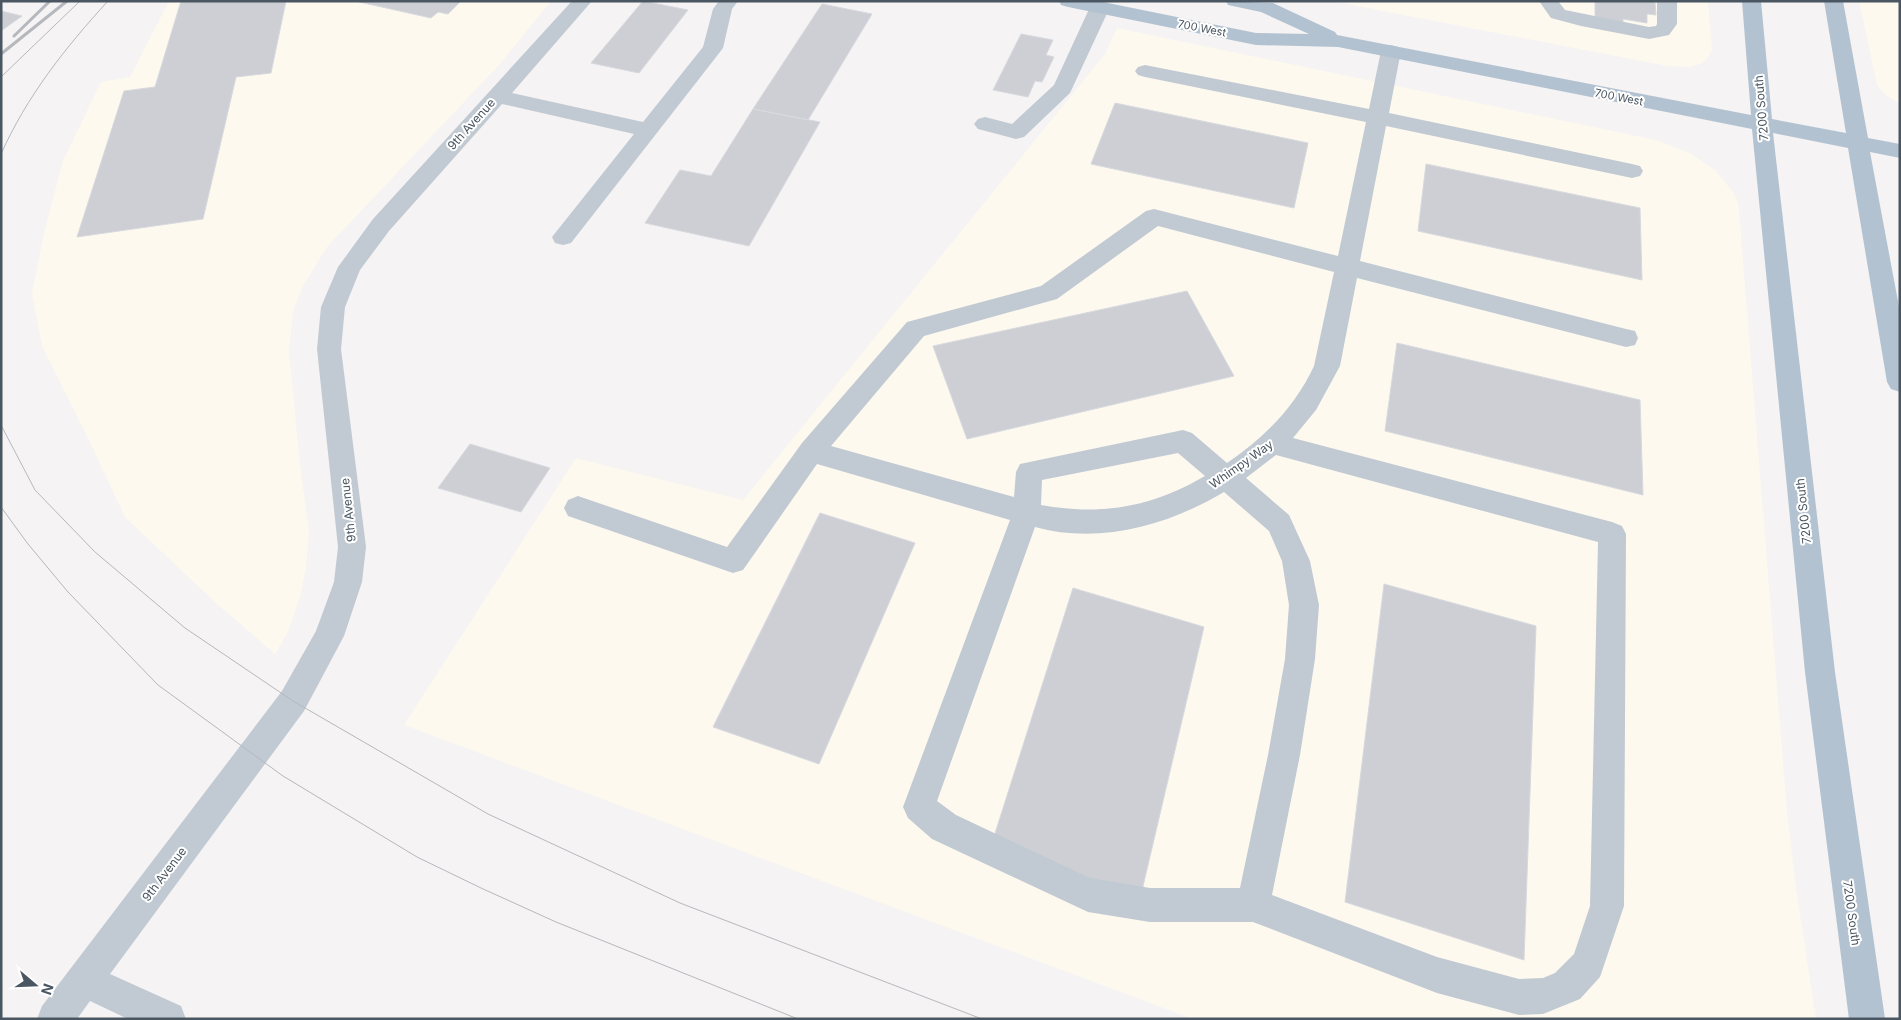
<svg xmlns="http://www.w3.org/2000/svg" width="1901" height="1020" viewBox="0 0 1901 1020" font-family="Inter,sans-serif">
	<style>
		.commercial { fill: #fdf9ef }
		.building { fill: #cdcfd5; stroke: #d7d9de }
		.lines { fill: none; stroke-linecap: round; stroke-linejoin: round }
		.minor { fill: #c1cad2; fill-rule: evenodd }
		.major { fill: #b3c2d1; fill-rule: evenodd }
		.tram { stroke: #b5b8bd; stroke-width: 1 }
		.rail { stroke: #b5b8bd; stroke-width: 3 }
		.labels { text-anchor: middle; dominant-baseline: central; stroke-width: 4; stroke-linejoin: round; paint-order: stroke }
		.far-street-label { font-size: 11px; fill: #4a5661; stroke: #fff }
		.street-label { font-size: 12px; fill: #4a5661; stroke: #fff }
	</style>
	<rect width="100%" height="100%" fill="#f5f3f3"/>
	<path class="commercial" d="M169 1H551L499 65 327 247 303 286 293 311 289 351 300 465 309 531 306 567 301 593 288 632 275 654 217 604 125 517 87 436 42 346 32 294 44 233 63 161 101 82 130 77Z
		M1331 1H1708L1712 51 1706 60 1700 64 1689 67 1667 66Z
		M1859 1H1900V104L1887 96 1877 85Z
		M1117 28 1656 140 1689 153 1702 161 1716 171 1733 192 1738 202 1739 211 1787 812 1796 888 1816 1019H1193L404 725 576 458 743 500 1105 54Z"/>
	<path class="building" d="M181 1H286L271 73 236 77 203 219 77 237 124 91 155 87Z
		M355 1H461L448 14 438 12 431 18Z
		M643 1 688 10 639 73 591 63Z
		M1595 1H1660L1661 3 1655 2 1656 15 1647 14V23L1623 19V24L1595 19Z
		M822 4 872 14 808 120 753 109Z
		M1 11 22 16 1 31Z
		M1021 34 1053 40 1046 55 1054 57 1042 82 1035 81 1028 97 993 90Z
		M1115 103 1308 143 1294 208 1091 164Z
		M753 109 820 122 749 246 645 223 680 170 711 176Z
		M1426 164 1640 208 1642 280 1418 231Z
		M1187 291 1234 376 967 439 933 346Z
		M1397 343 1640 400 1643 495 1385 431Z
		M470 444 550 468 521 512 438 488Z
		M820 513 915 543 819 764 713 727Z
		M1384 584 1536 626 1524 960 1345 902Z
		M1073 588 1204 627 1140 899 991 846Z"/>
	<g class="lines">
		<path class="minor" d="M572 1H592L512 93 643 122 703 47 713 9 719 1H738L732 9 723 48 720 52 571 243 563 245 555 243 552 237 634 134 502 104 389 231 360 270 345 307 341 349 366 547 362 582 344 636 304 711 110 974 181 1006 186 1019H128L90 1001 77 1019H37L42 1006 282 691 316 631 334 582 338 547 317 349 321 307 338 267 373 219Z
			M1100 1 1107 3 1110 7 1070 93 1024 137 1016 139 978 129 974 124 978 119 985 117 1012 124 1054 85 1090 7 1093 3Z
			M1539 1H1558L1565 10 1649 27 1656 26 1657 24V1H1677V24L1669 35 1649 39 1581 26 1551 18Z
			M1391 45 1398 47 1401 51 1389 113 1632 164 1640 166 1643 171 1640 176 1632 178 1386 126 1360 261 1626 329 1635 331 1638 338 1635 345 1626 347 1357 278 1340 366 1316 410 1293 438 1612 522 1622 526 1626 534 1624 906 1600 977 1580 999 1543 1014 1519 1015 1437 993 1253 922H1150L1088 912 932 839 908 818 903 807 1010 520 817 464 743 570 733 573 568 516 564 508 568 500 578 496 727 547 802 443 907 322 1041 286 1146 211 1154 209 1338 256 1366 122 1145 77 1138 75 1135 71 1138 67 1145 65 1369 109 1381 51 1384 47ZM1158 226 1334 272 1314 366C1295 407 1264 438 1227 463L1192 433 1183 430 1020 464 1016 472 1014 497 831 446 924 336 1057 299ZM1178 453 1205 476C1152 507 1102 516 1041 505L1042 480ZM1276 455 1598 542 1590 906 1574 954 1555 973 1543 978 1519 979 1437 957 1272 895 1300 755 1315 659 1319 605 1310 561 1289 515 1246 478ZM1224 492 1269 531 1282 561 1289 605 1285 659 1268 755 1240 888H1150L1090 878 956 815 937 801 1035 527C1099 545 1169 525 1224 492Z"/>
		<path class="major" d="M1059 1H1098L1256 33 1309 34 1261 12 1228 5 1226 1 1273 3 1335 32 1337 35 1751 115 1742 1H1761L1772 119 1846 133 1824 1H1843L1868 138 1900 144V158L1870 152 1900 312V392L1891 389 1887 382 1848 148 1773 133 1835 672 1885 1019H1849L1805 672 1752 129 1338 47 1256 45 1068 7 1061 5Z"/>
		<path class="tram" d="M1 77 80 1
			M1 154C27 96 65 48 108 1
			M1 425 35 490 95 552 185 628 293 701 488 814 680 903 982 1019
			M1 507 28 544 68 592 158 685 283 776 417 857 481 888 556 922 798 1019"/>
		<path class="rail" d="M14 36 50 1
			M1 54 67 1"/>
	</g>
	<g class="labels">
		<g class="far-street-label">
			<text transform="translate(1202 28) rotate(11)">700 West</text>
			<text transform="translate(1619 97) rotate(11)">700 West</text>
		</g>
		<g class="street-label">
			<text transform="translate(1761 108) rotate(-95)">7200 South</text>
			<text transform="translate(471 124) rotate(-48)">9th Avenue</text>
			<text transform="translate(1241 464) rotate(-35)">Whimpy Way</text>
			<text transform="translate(348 510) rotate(-96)">9th Avenue</text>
			<text transform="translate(1803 511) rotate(-96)">7200 South</text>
			<text transform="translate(164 874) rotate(-53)">9th Avenue</text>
			<text transform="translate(1852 913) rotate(82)">7200 South</text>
		</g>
	</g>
	<rect width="1901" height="1020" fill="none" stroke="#4a5661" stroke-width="5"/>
	<g transform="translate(35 985) rotate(109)" stroke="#ffffff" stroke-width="4" paint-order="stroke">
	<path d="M0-4L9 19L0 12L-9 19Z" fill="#4a5661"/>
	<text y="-8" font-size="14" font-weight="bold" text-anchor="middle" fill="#4a5661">N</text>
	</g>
</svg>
